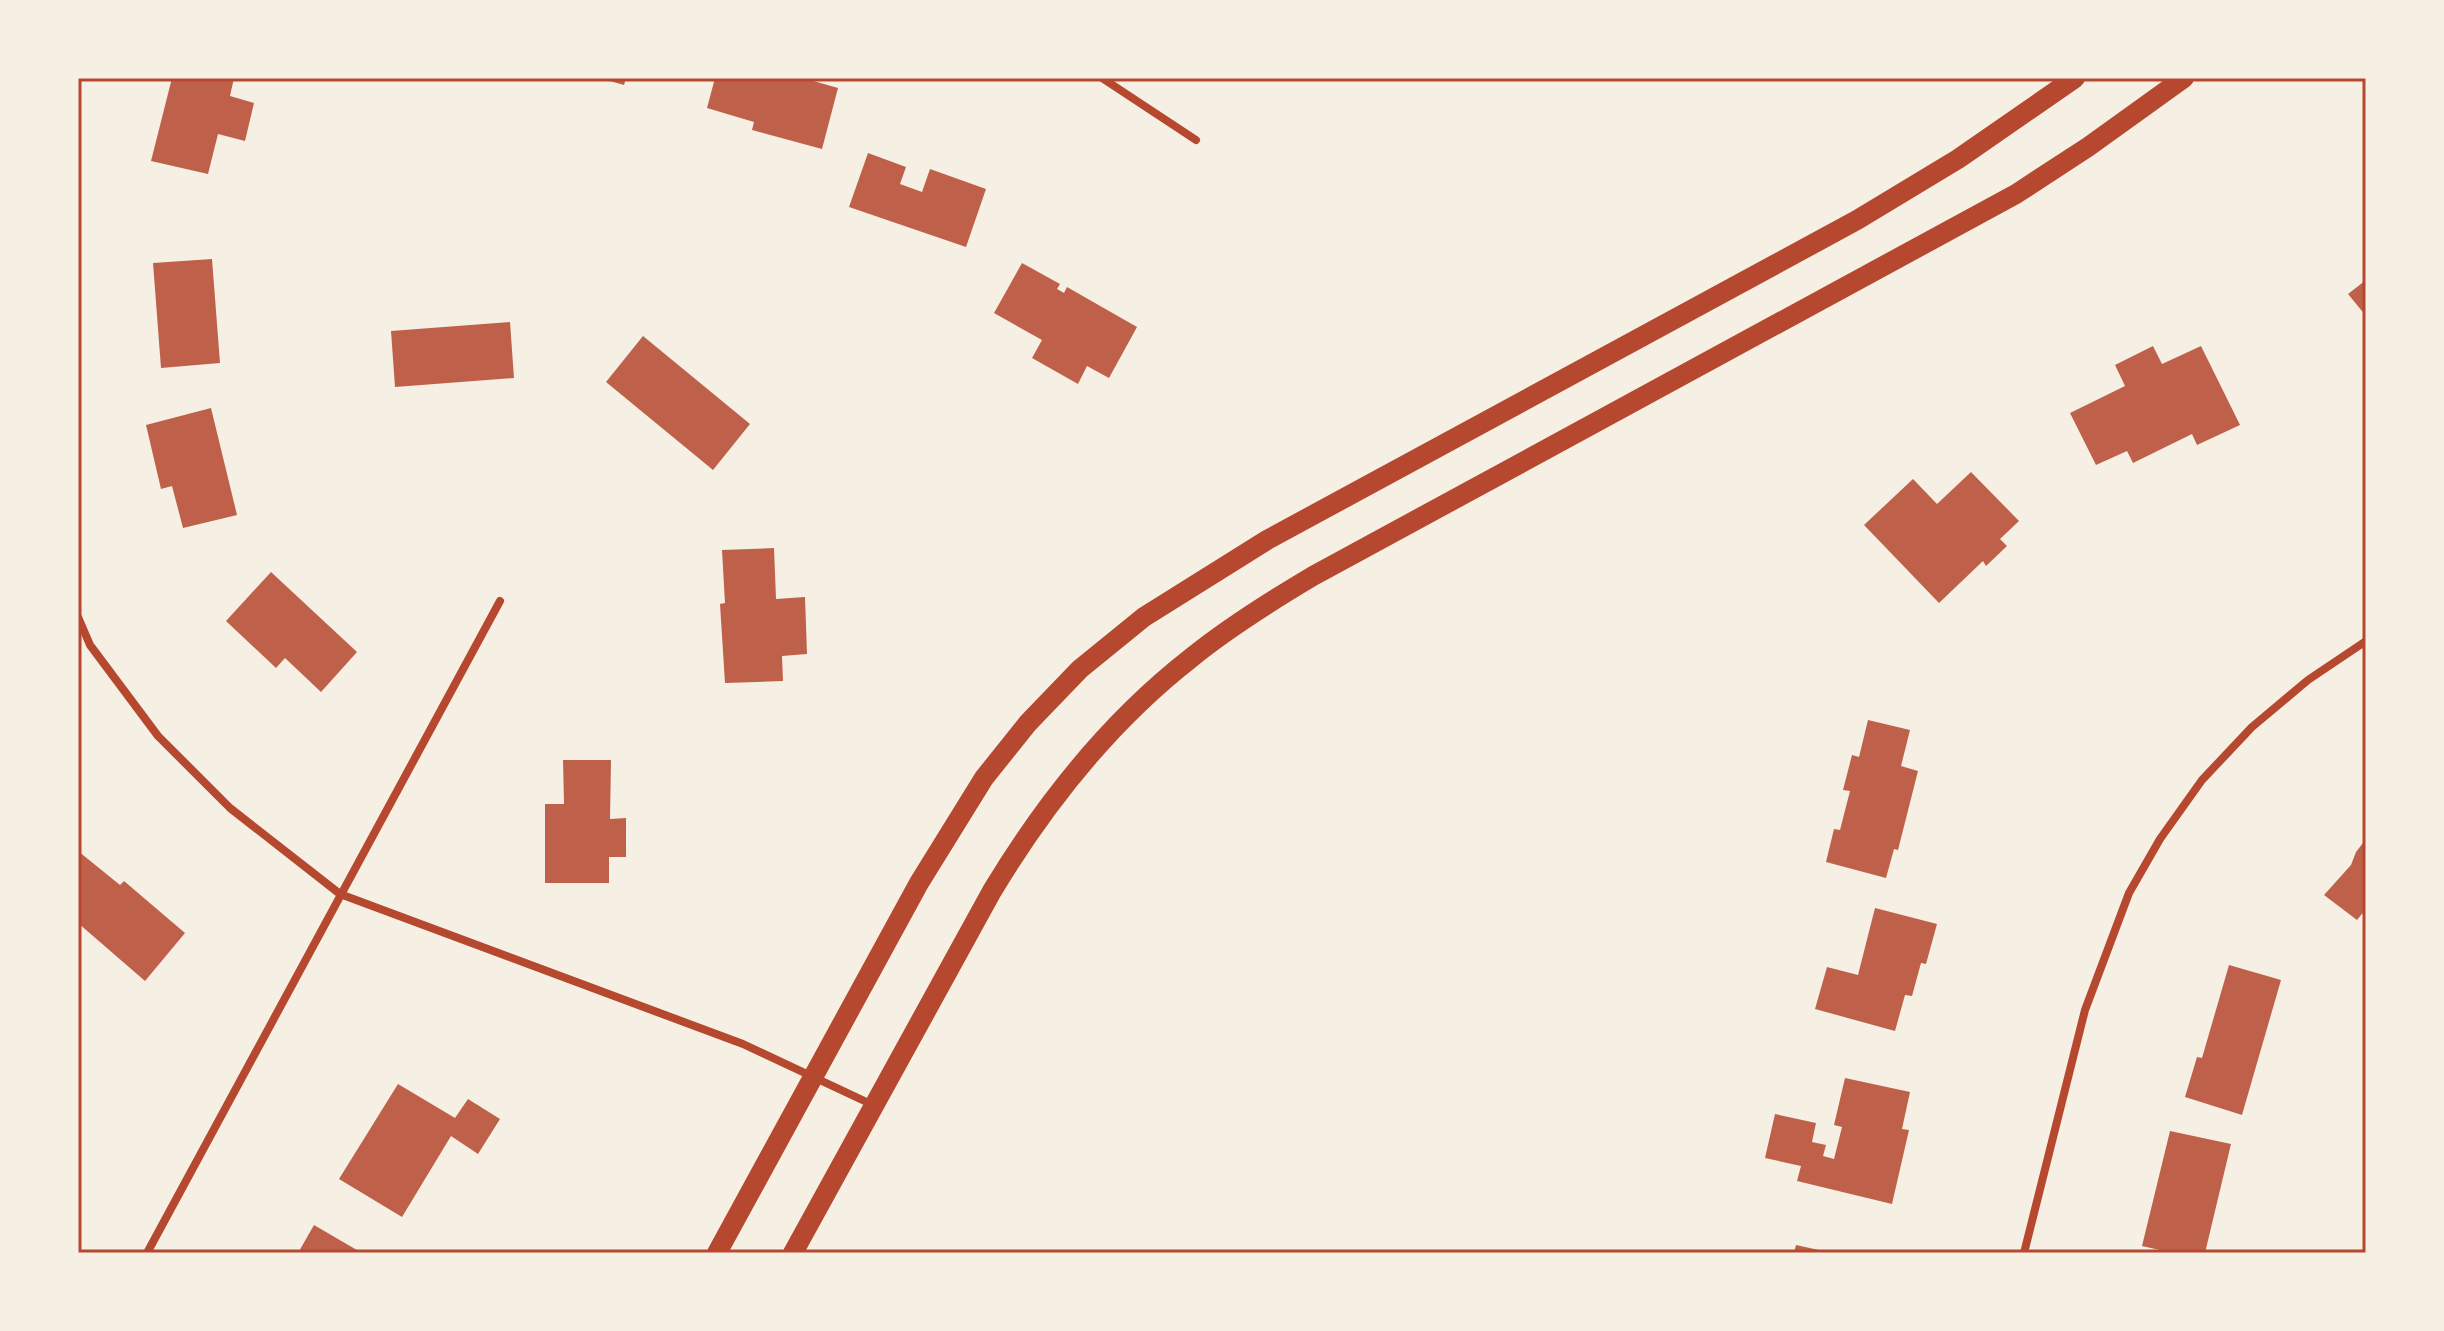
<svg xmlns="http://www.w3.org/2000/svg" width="2444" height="1331" viewBox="0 0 2444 1331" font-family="'Alegreya Sans',sans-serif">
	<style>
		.building { fill: #bf614a }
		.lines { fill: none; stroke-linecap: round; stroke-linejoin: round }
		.minor { stroke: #b5482f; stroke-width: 8 }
		.primary { stroke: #b5482f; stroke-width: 20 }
		.neatline { fill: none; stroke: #b5482f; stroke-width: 3 }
	</style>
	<rect width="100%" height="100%" fill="#f6efe4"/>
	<path class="building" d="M172 78H234L230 96 254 103 245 141 218 134 208 174 151 161Z
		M599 78H626L624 85Z
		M715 78H803L838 88 822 149 752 130 754 122 707 108Z
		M868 153 906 167 900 184 922 192 930 169 986 189 966 247 849 207Z
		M212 259 220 363 161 368 153 263Z
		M1022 263 1060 284 1057 289 1064 293 1067 287 1137 327 1109 378 1087 366 1078 384 1032 358 1042 340 994 313Z
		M2366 280V316L2348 294Z
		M510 322 514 378 395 387 391 331Z
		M643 336 750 424 713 470 606 382Z
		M2153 346 2162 364 2201 346 2240 425 2197 445 2192 434 2133 463 2127 451 2096 465 2070 413 2125 386 2115 365Z
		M211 408 237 515 183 528 172 486 161 489 146 425Z
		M1971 472 2019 521 2000 539 2007 546 1986 566 1983 561 1939 603 1864 525 1913 479 1937 504Z
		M774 548 776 599 805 597 807 654 782 656 783 681 725 683 720 604 725 603 722 550Z
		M271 572 357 652 321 692 285 658 276 668 226 621Z
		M1868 720 1910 730 1901 766 1918 771 1898 850 1894 849 1886 878 1826 862 1834 829 1840 830 1850 791 1843 790 1852 755 1859 757Z
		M563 760H611L610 819 626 818V857H609V883H545V804H564Z
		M2366 839V909L2357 920 2324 895 2351 865 2356 852Z
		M78 851 120 885 124 881 185 933 145 981 78 923Z
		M1875 908 1937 924 1926 964 1921 963 1912 996 1905 995 1895 1031 1815 1009 1827 967 1858 975Z
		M2229 965 2281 980 2242 1115 2185 1097 2197 1057 2202 1058Z
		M1845 1078 1910 1092 1902 1129 1909 1130 1892 1204 1797 1181 1801 1166 1765 1158 1775 1114 1816 1123 1812 1142 1826 1145 1823 1156 1834 1159 1842 1127 1834 1125Z
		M398 1084 455 1118 468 1099 500 1119 478 1154 451 1136 402 1217 339 1179Z
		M2170 1131 2231 1144 2205 1253H2173L2142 1246Z
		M314 1225 362 1253H298Z
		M1796 1245 1828 1252V1253H1794Z"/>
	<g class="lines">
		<path class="minor" d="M1102 78 1196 140
			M78 617 90 645 158 736 230 808 340 894 743 1044 873 1105
			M147 1253 500 601
			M2024 1253 2085 1010 2129 893 2160 839 2202 780 2235 745 2252 727 2308 680 2366 641"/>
		<path class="primary" d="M717 1253 919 883 984 778 1028 723 1080 669 1144 617 1267 540 1857 220 1958 159 2075 78
			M793 1253 992 891C1045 803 1109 722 1191 658 1229 627 1271 601 1313 576L2016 194 2088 147 2184 78"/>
	</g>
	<rect width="2444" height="1331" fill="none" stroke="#f6efe4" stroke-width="160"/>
	<rect x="80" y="80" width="2284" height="1171" class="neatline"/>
</svg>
